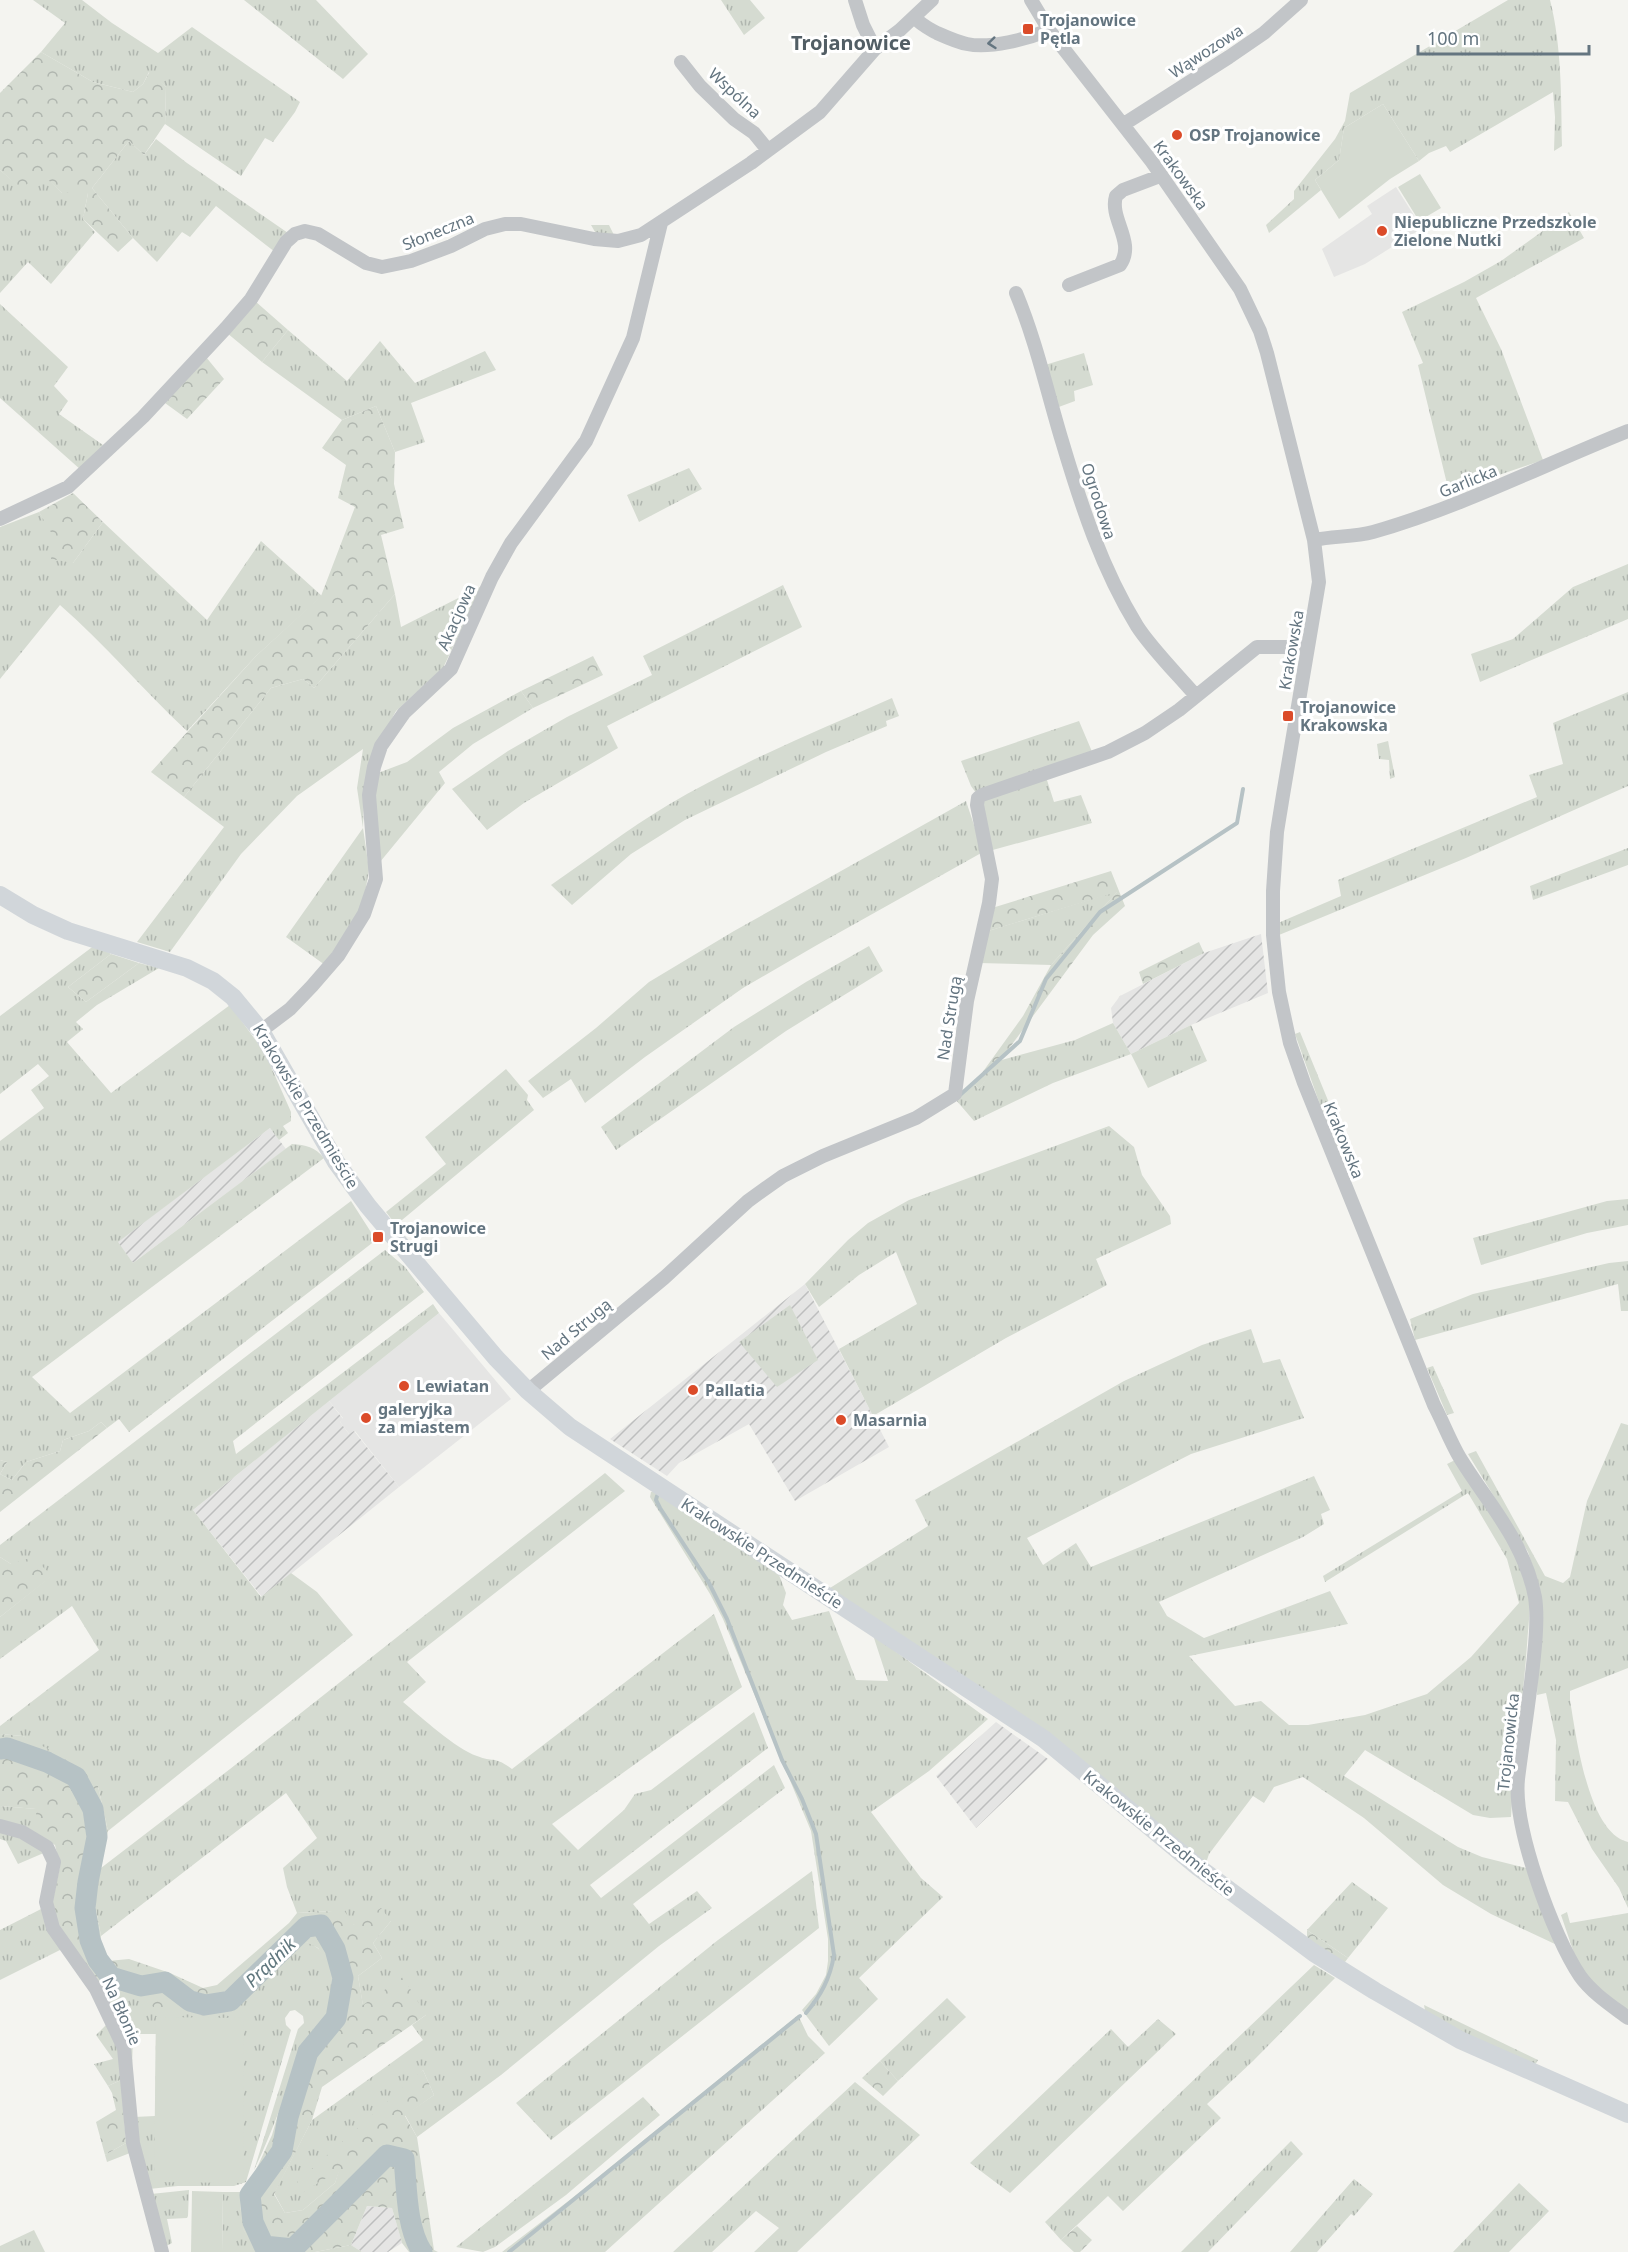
<svg xmlns="http://www.w3.org/2000/svg" width="1628" height="2252" viewBox="0 0 1628 2252" font-family="'Noto Sans',sans-serif">
	<style>
		.built { fill: #e5e5e4 }
		.industrial { fill: url(#industrial-furrows) }
		.grass { fill: url(#grass-tufts) }
		.forest { fill: url(#forest-crowns) }
		.green { fill: #d5dbd1 }
		.lines { fill: none; stroke-linecap: round; stroke-linejoin: round }
		.stream { stroke: #b6c2c5; stroke-width: 4 }
		.river { stroke: #b6c2c5; stroke-width: 21 }
		.minor { stroke: #c2c5c8; stroke-width: 14 }
		.major { stroke: #d1d6da; stroke-width: 18 }
		.oneway { stroke: #647580 }
		.poi-dot { fill: #db4b29; stroke: #fff; stroke-width: 2 }
		.labels { text-anchor: middle; dominant-baseline: central; stroke-width: 6; stroke-linejoin: round; paint-order: stroke }
		.poi-label { font-size: 16px; font-weight: bold; fill: #647580; stroke: #fff; text-anchor: start }
		.street-label { font-size: 16px; fill: #647580; stroke: #fff }
		.water-label { font-size: 18px; font-style: italic; fill: #60777e; stroke: #fff }
		.quarter-label { font-size: 20px; font-weight: bold; fill: #525e65; stroke: #fff }
	</style>
	<defs>
		<pattern id="industrial-furrows" width="10" height="10" patternUnits="userSpaceOnUse" patternTransform="scale(1.5)"><rect width="10" height="10" fill="#e5e5e4"/><path d="M-1 1l2-2M0 10L10 0M9 11l2-2" fill="none" stroke="#bdbebe"/></pattern>
		<pattern id="grass-tufts" width="24" height="20" patternUnits="userSpaceOnUse" patternTransform="scale(1.5)"><rect width="24" height="20" fill="#d5dbd1"/><path d="M3 7l-1-3M5 7V3M7 7l1-3M15 17l-1-3M17 17v-4M19 17l1-3" fill="none" stroke="#b0b6af"/></pattern>
		<pattern id="forest-crowns" width="20" height="18" patternUnits="userSpaceOnUse" patternTransform="scale(1.5)"><rect width="20" height="18" fill="#d5dbd1"/><path d="M2 6a3 3 0 1 1 6 0M12 15a3 3 0 1 1 6 0" fill="none" stroke="#b0b6af"/></pattern>
	</defs>
	<rect width="100%" height="100%" fill="#f4f4f0"/>
	<path class="built" d="M1396 187 1422 228 1365 264 1334 277 1322 249 1372 214 1367 206Z
		M439 1313 511 1399 399 1487 355 1431 350 1435 340 1422 343 1418 329 1401Z"/>
	<path class="industrial" d="M1261 934 1268 993 1191 1025 1131 1054 1113 1023 1111 1008 1120 996 1204 953Z
		M270 1128 286 1149 133 1263 117 1242Z
		M805 1284 889 1447 795 1501 749 1424 679 1463 667 1476 610 1439Z
		M329 1401 343 1419 340 1422 349 1434 354 1431 399 1487 262 1597 193 1510Z
		M996 1722 1048 1759 976 1828 936 1776Z
		M367 2206 392 2208 402 2243 388 2252H362L351 2245Z"/>
	<path class="grass" d="M33 0H82L112 23 158 53 192 27 300 102 295 112 273 142 265 138 241 176 165 124 166 87 149 72 143 84 133 92 93 82 41 52 65 23Z
		M244 0H316L368 54 343 79Z
		M721 0H750L765 18 744 35Z
		M1508 0H1550C1562 47 1561 98 1562 146L1554 151 1555 117 1553 92 1450 152 1446 146 1429 153 1419 161 1383 104 1344 128 1339 160 1315 180 1321 190 1269 233 1266 225 1294 199V191L1335 139 1345 121 1350 93Z
		M156 139 187 163 288 233 275 252 216 206 190 237 182 232 157 262 133 238 92 188 129 141 144 155Z
		M0 170 21 188 41 172 62 193H88L83 219 95 232 51 284 28 262 0 293Z
		M1569 212 1584 238 1476 298 1501 349 1543 460 1449 492 1418 365 1423 363 1402 312 1464 282 1501 261Z
		M591 225H609L615 237H598Z
		M0 304 68 367 54 386 68 401 59 414 103 445 81 470 0 398Z
		M288 330 347 381 380 341 415 383 485 351 496 370 411 403 425 442 395 452 376 406 342 420 262 362Z
		M1084 353 1093 385 1074 391 1075 401 1056 408 1045 365Z
		M689 468 702 489 639 522 627 495Z
		M39 512 73 563 103 522 207 620 261 541 322 596 256 656 187 731C143 690 105 644 60 605L0 679V527Z
		M1628 564V619L1480 682 1471 654 1513 639 1573 587Z
		M783 585 802 627 607 726 618 748 524 803 487 830 452 789 508 751 567 717 652 675 643 656Z
		M482 586 443 668 396 711 372 755 364 788 363 828 369 869 365 894 360 909 325 965 286 937 363 828 357 788 363 749 297 796 241 854 170 952 137 942 224 827 184 797 271 688 303 679 314 688 395 594 401 627Z
		M521 691 533 708 473 744 439 772 445 783 380 862 373 820 378 773 407 762 453 728Z
		M1628 692V786L1466 858 1279 935 1278 923 1341 896 1338 880 1537 797 1529 775 1563 764 1553 723Z
		M892 698 899 716 886 721 887 726 826 752 685 820 631 854 572 905 551 885C590 858 628 829 668 805 739 763 817 731 892 698Z
		M1079 721 1093 754 976 793 971 786 961 761Z
		M1388 741 1395 777 1390 779 1389 760 1379 759 1377 744Z
		M1046 777 1054 802 1081 795 1092 823 989 851 980 806 985 798Z
		M966 801 983 852 817 945 743 988 645 1057 585 1103 571 1079 543 1098 528 1081 596 1028 649 982 734 931Z
		M1628 848V865L1533 900 1530 886Z
		M1118 891 1051 965 979 963 985 932Z
		M95 945 111 954 68 987 86 1002 139 963 159 968 97 1005 76 1022 83 1029 67 1042 111 1093 230 1005 265 1053 291 1112V1121L283 1126 288 1133 279 1140 270 1128 118 1242 133 1263 292 1144C306 1145 315 1147 324 1158L32 1377 70 1413 351 1201 376 1240 129 1432 119 1419 107 1428 101 1422 89 1431 63 1440 60 1451 26 1462 12 1480 0 1474 7 1462 0 1460V1141L44 1108 31 1090 49 1076 38 1064 0 1094V1016Z
		M869 946 883 971 786 1031 616 1150 601 1127 734 1027 806 982Z
		M1113 1023 1131 1054 1191 1025 1207 1061 1148 1088 1131 1054 1053 1083 974 1121 956 1100 958 1093 974 1084 979 1089 998 1061 1075 1040Z
		M1300 1032 1345 1142 1335 1147 1295 1034Z
		M506 1069 528 1095 527 1100 534 1110 396 1225 386 1212 446 1164 425 1137Z
		M1109 1126 1134 1147 1142 1175 1170 1216 1171 1224 1096 1259 1107 1285 1006 1338 873 1416 839 1349 917 1304 896 1252 859 1275 819 1307 805 1284 848 1240 868 1223 909 1200Z
		M1628 1199V1225L1587 1233 1481 1265 1473 1238 1607 1201Z
		M385 1250 405 1267 424 1292 233 1441 236 1454 433 1304 439 1313 193 1510 261 1597 291 1573 317 1592 353 1635 108 1831 98 1786 23 1736 0 1734V1726L99 1650 72 1606 0 1659V1617L51 1576 11 1564 0 1557V1545Z
		M1628 1261V1311H1621L1618 1284 1415 1340 1410 1319 1473 1294 1609 1263Z
		M790 1305 818 1360 777 1387 739 1342Z
		M1251 1329 1263 1363 1280 1359 1304 1418 1191 1454 1027 1538 1043 1565 1076 1543 1091 1567 1314 1476 1330 1510 1321 1514 1324 1524 1303 1537 1159 1602 1167 1616 1204 1638 1330 1591 1348 1624 1189 1656 1235 1706 1261 1701 1289 1725H1308L1365 1715 1427 1694 1471 1657 1519 1603 1507 1559 1468 1493 1325 1582 1323 1576 1462 1491 1447 1464 1457 1459C1483 1500 1513 1539 1527 1586 1532 1605 1528 1626 1527 1645 1523 1703 1514 1760 1511 1817L1490 1818 1473 1815 1365 1750 1344 1776 1458 1847 1482 1857 1526 1868 1557 1945 1491 1914 1443 1885 1364 1818 1303 1777 1274 1787 1264 1803 1253 1796 1209 1854 1206 1863 830 1588 928 1526 915 1500 1124 1381 1202 1345Z
		M1433 1366 1454 1413 1447 1415 1427 1368Z
		M1621 1423 1628 1425V1668L1570 1691V1700C1576 1735 1588 1833 1628 1842V1908L1619 1888 1592 1849 1568 1802 1555 1801 1556 1740 1546 1693 1537 1695 1540 1588 1528 1552 1468 1454 1476 1451 1545 1576 1563 1583 1570 1577 1587 1501Z
		M605 1473 625 1491 407 1662 426 1682 403 1702C421 1717 456 1749 477 1756 494 1763 493 1755 512 1769L714 1614 742 1687 552 1824 578 1850 624 1810 635 1794 651 1790 754 1712 768 1748 590 1885 601 1898 774 1765 785 1788 633 1904 649 1924 697 1891 712 1908 659 1946 501 2075 417 2137 405 2115 434 2095 423 2070 340 2169 335 2183 303 2210 285 2213 274 2193 312 2120 423 2040 412 2025 426 2015 363 2006 358 1976 382 1958 373 1943 391 1921 354 1925 332 1911 297 1913 287 1887 283 1868 317 1838 286 1793 101 1936 93 1893 101 1868 230 1769Z
		M651 1492H655L779 1575 786 1593 783 1605 792 1620 829 1611 856 1680 888 1681 873 1635 988 1719 929 1771 871 1812 921 1878 943 1897 859 1978 878 1999 829 2046 802 2010 816 1994 826 1975 828 1961V1939L811 1831 723 1619 710 1594 650 1497Z
		M0 1806 37 1809V1834L0 1822Z
		M0 1829 20 1835 46 1852 18 1864 6 1841 0 1839Z
		M812 1871 819 1928 551 2140 516 2103 718 1940Z
		M1352 1882 1388 1908 1348 1958 1307 1930Z
		M43 1908 64 1948 0 1980V1930Z
		M1567 1912 1570 1923 1628 1913V2012L1590 1980 1577 1962 1561 1915Z
		M304 1941C308 1943 313 1944 316 1947 329 1956 337 1982 334 1997 329 2023 316 2021 308 2038 288 2082 275 2128 254 2170L298 2029 304 2023 303 2016 295 2010 290 2011 285 2018 286 2025 291 2030 246 2182 234 2186H178L149 2189 134 2117 155 2116V2182L156 2017V2034H133L132 2069 102 1990 239 1998 252 1987 281 1955Z
		M1314 1965 1335 1978 1253 2061 1207 2104 1221 2118 1123 2211 1108 2196 1061 2240 1045 2222Z
		M947 1998 966 2017 898 2081 880 2061Z
		M1424 2005 1538 2060 1533 2068 1426 2015Z
		M798 2015 808 2036 825 2053 605 2252H502L571 2199Z
		M1158 2019 1176 2034 1010 2193 970 2163 1111 2029 1128 2047Z
		M108 2023 118 2050 121 2080 108 2086 94 2064 113 2059 96 2035Z
		M855 2082 920 2135 797 2252H754L779 2228 756 2211 712 2252H673Z
		M643 2097 660 2115 566 2195 495 2247 483 2252 456 2247Z
		M1291 2141 1303 2154 1208 2252H1181Z
		M126 2143 130 2153 107 2162 105 2155Z
		M1354 2179 1373 2194 1354 2216 1351 2214 1317 2252H1290Z
		M1519 2183 1549 2211 1509 2252H1453Z
		M189 2190 188 2216 187 2218 167 2219 172 2243 164 2247 151 2194Z
		M223 2192H241C240 2221 239 2233 263 2252H222Z
		M34 2230 45 2252H0V2246Z
		M351 2245 362 2252H315Z"/>
	<path class="forest" d="M41 52 93 82 133 92 143 84 150 71 166 87 165 124 144 155 129 141 92 188 133 238 118 252 83 219 88 193H62L41 173 21 189 0 170V93Z
		M255 301 288 330 262 362 227 333Z
		M206 357 224 379 187 419 165 403Z
		M376 406 395 452 394 484 404 528 381 535 395 594 314 688 303 679 271 688 184 797 151 772 256 656 321 596 355 507 338 498 346 465 322 448 342 420Z
		M73 493 103 522 73 563 51 559 52 534 39 512Z
		M593 656 603 675 533 708 521 691Z
		M1111 871 1125 906 1093 935 979 1089 974 1084 1023 1016 1051 965 1117 892 985 932 992 908Z
		M1199 942 1204 953 1143 984 1139 972Z
		M111 954 139 963 86 1002 68 987Z
		M101 1422 107 1428 0 1512V1460L7 1462 0 1474 12 1480 26 1462 60 1451 63 1440 89 1431Z
		M0 1557 11 1564 33 1557 52 1576 0 1617Z
		M0 1734 23 1736 52 1751 85 1772 98 1786 108 1831 101 1868 93 1893 101 1936 100 1948 108 1961 129 1959 170 1973 203 1988 217 1985 289 1923 297 1913 332 1911 341 1906 354 1925 381 1908 391 1921 373 1943 382 1958 358 1976 363 2005 403 1977 426 2015 322 2087 312 2120 274 2194 285 2213 303 2210 335 2183 339 2170 302 2193 297 2182 423 2070 434 2095 405 2116 417 2137 434 2250 438 2252H409L402 2243 392 2208 367 2206 351 2245 315 2252H263L249 2241 240 2222 241 2192 249 2185 272 2135 280 2107 309 2035 329 2016 335 1994 332 1970 318 1948 304 1941 281 1955 252 1987 239 1998 210 2016 156 2011 143 1993 102 1990 57 1922 52 1904 60 1866 55 1845 37 1834 36 1809 0 1806Z
		M1307 1930 1348 1958 1345 1962 1307 1941Z
		M880 2061 898 2081 883 2096 862 2078Z
		M121 2080 126 2143 105 2155 96 2122 116 2110 112 2093 108 2086Z
		M1077 2226 1092 2240 1080 2252H1074L1061 2240Z"/>
	<path class="green" d="M1383 104 1419 161 1390 179 1339 219 1315 180 1339 160 1344 128Z
		M1420 174 1441 208 1419 221 1398 187Z
		M156 2017 244 2018 243 2183 154 2182Z
		M192 2191 223 2192 222 2252H191Z"/>
	<g class="lines">
		<path class="stream" d="M960 1095 1020 1041 1046 979 1100 912 1237 823 1243 789
			M657 1496 656 1500 660 1508 709 1583 727 1619 782 1760 802 1799 816 1834 834 1955C830 1979 821 1995 806 2013
			M509 2252 800 2016"/>
		<path class="river" d="M0 1749 7 1748 47 1762 76 1777 93 1809 97 1837 88 1882 85 1908 90 1940 98 1960 111 1977 141 1986 165 1982 190 2001 205 2005 230 2001 306 1927 321 1925 335 1949 343 1978 336 2018 308 2052 288 2117 282 2151 250 2195 253 2222 264 2246 293 2249 387 2155 404 2159C407 2189 406 2226 422 2252"/>
		<path class="minor" d="M855 0 863 25 875 49
			M1031 0 1049 30 1152 162 1240 289 1260 331 1267 353 1314 540 1319 582 1283 795 1277 832 1273 891V935L1279 992 1290 1043 1304 1083 1434 1405C1443 1422 1450 1441 1460 1458 1489 1505 1524 1541 1535 1597 1538 1616 1536 1637 1534 1656 1530 1697 1523 1738 1518 1779 1513 1827 1553 1936 1580 1976 1592 1993 1612 2006 1628 2018
			M914 17C921 25 928 28 937 33 946 37 957 42 967 44 990 49 1027 39 1049 30
			M681 62 700 86 734 119 754 133 767 149
			M1124 124 1229 57 1264 33 1301 0
			M1069 285 1120 265C1136 242 1109 219 1116 196L1123 190 1160 176
			M1016 293C1036 341 1047 391 1062 441 1081 505 1102 569 1137 626 1151 648 1179 676 1196 696
			M0 519 68 487 143 417 226 328 251 299 286 242 295 234 305 231 318 234 366 263 382 267 411 261 451 246 485 229 505 224H521L594 239 618 241 641 235 751 163 820 112 875 49 900 30 932 0
			M1314 540C1333 536 1354 537 1373 532 1461 507 1543 465 1628 431
			M261 1031 290 1009 312 986 338 956 364 914 376 879 369 795 374 767 381 746 404 713 451 669 492 577 511 543 586 441 633 338 661 223
			M528 1391 664 1278 748 1201 766 1188 783 1176 823 1156 916 1118 955 1094 967 1001 989 903 992 879 977 805 978 798 982 795 1108 752 1145 733 1179 710 1257 647H1308
			M0 1826 22 1832 47 1847 54 1862 46 1902 53 1928 96 1989 124 2048 133 2143 162 2252"/>
		<path class="major" d="M0 895 33 915 68 931 187 968 213 981 233 997 261 1031 336 1162 368 1206 496 1358 528 1391 570 1427 1044 1739 1198 1867 1314 1953 1375 1991 1460 2040 1628 2114"/>
	</g>
	<defs><path id="oneway-chevron" d="M-2-3.5L2.5 0L-2 3.5" fill="none" stroke-width="1.6" stroke-linecap="round" stroke-linejoin="round" transform="scale(1.5)"/></defs>
	<use class="oneway" href="#oneway-chevron" transform="translate(992 43) rotate(174)"/>
	<g class="poi-dot">
		<rect x="1022" y="23" width="12" height="12" rx="3"/>
		<circle cx="1177" cy="135" r="6"/>
		<circle cx="1382" cy="231" r="6"/>
		<rect x="1282" y="710" width="12" height="12" rx="3"/>
		<rect x="372" y="1231" width="12" height="12" rx="3"/>
		<circle cx="404" cy="1386" r="6"/>
		<circle cx="693" cy="1390" r="6"/>
		<circle cx="366" cy="1418" r="6"/>
		<circle cx="841" cy="1420" r="6"/>
	</g>
	<g class="labels">
		<g class="poi-label">
			<text x="1040" y="20">Trojanowice<tspan x="1040" dy="18">Pętla</tspan></text>
			<text x="1189" y="135">OSP Trojanowice</text>
			<text x="1394" y="222">Niepubliczne Przedszkole<tspan x="1394" dy="18">Zielone Nutki</tspan></text>
			<text x="1300" y="707">Trojanowice<tspan x="1300" dy="18">Krakowska</tspan></text>
			<text x="390" y="1228">Trojanowice<tspan x="390" dy="18">Strugi</tspan></text>
			<text x="416" y="1386">Lewiatan</text>
			<text x="705" y="1390">Pallatia</text>
			<text x="378" y="1409">galeryjka<tspan x="378" dy="18">za miastem</tspan></text>
			<text x="853" y="1420">Masarnia</text>
		</g>
		<g class="street-label">
			<text transform="translate(1206 51) rotate(-33)">Wąwozowa</text>
			<text transform="translate(735 93) rotate(43)">Wspólna</text>
			<text transform="translate(1181 175) rotate(54)">Krakowska</text>
			<text transform="translate(438 231) rotate(-22)">Słoneczna</text>
			<text transform="translate(1468 481) rotate(-22)">Garlicka</text>
			<text transform="translate(1099 501) rotate(72)">Ogrodowa</text>
			<text transform="translate(456 617) rotate(-66)">Akacjowa</text>
			<text transform="translate(1291 650) rotate(-80)">Krakowska</text>
			<text transform="translate(949 1018) rotate(-81)">Nad Strugą</text>
			<text transform="translate(306 1106) rotate(59)">Krakowskie Przedmieście</text>
			<text transform="translate(1344 1140) rotate(68)">Krakowska</text>
			<text transform="translate(576 1329) rotate(-40)">Nad Strugą</text>
			<text transform="translate(762 1553) rotate(33)">Krakowskie Przedmieście</text>
			<text transform="translate(1508 1742) rotate(-84)">Trojanowicka</text>
			<text transform="translate(1159 1833) rotate(39)">Krakowskie Przedmieście</text>
			<text transform="translate(122 2011) rotate(66)">Na Błonie</text>
		</g>
		<g class="water-label">
			<text transform="translate(270 1962) rotate(-44)">Prądnik</text>
		</g>
		<g class="quarter-label">
			<text x="851" y="42">Trojanowice</text>
		</g>
	</g>
	<path d="M1418 45v9h171v-9" fill="none" stroke="#647580" stroke-width="3"/>
	<text x="1427" y="45" font-size="18" fill="#647580" stroke="#ffffff" stroke-width="4.5" paint-order="stroke">100 m</text>
</svg>
